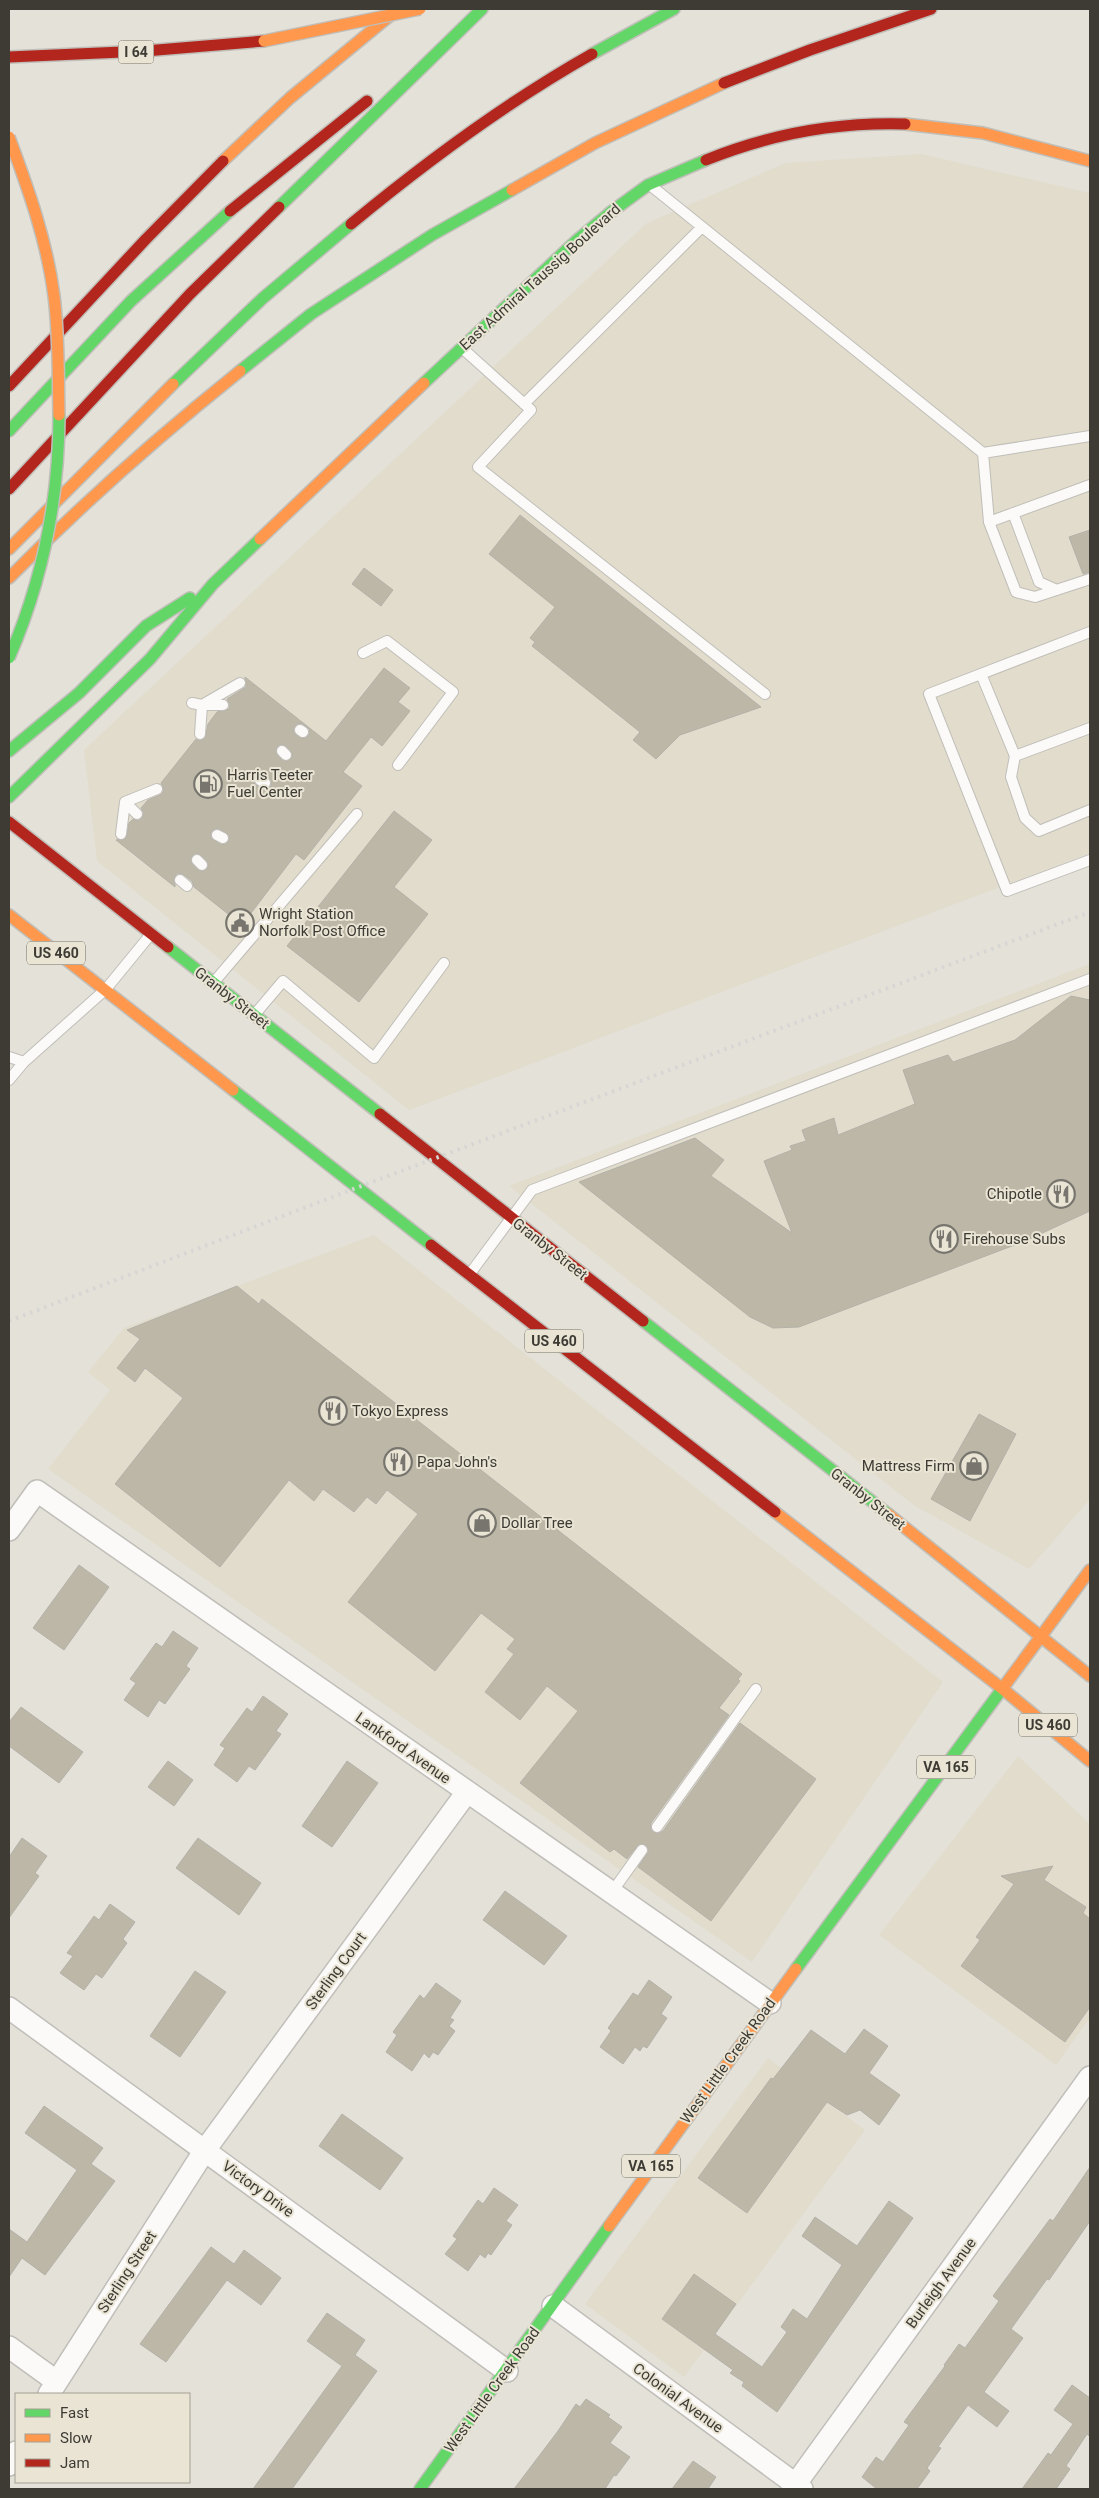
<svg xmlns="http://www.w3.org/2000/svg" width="1099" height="2498" viewBox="0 0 1099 2498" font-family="Roboto,sans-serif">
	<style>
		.built { fill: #e1dccb }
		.building { fill: #bcb7a6; stroke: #b4b1aa; fill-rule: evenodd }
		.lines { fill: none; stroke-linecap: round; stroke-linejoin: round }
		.lane-casing { stroke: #c0beb8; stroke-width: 12 }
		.street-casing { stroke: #c0beb8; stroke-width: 24 }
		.fast-casing { stroke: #c0beb8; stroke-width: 14 }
		.slow-casing { stroke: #c0beb8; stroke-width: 14 }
		.jam-casing { stroke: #c0beb8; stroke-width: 14 }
		.lane { stroke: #fbfaf9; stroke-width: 10 }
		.street { stroke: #fbfaf9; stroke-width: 21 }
		.fast { stroke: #63d668; stroke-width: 11 }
		.slow { stroke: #ff974d; stroke-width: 11 }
		.jam { stroke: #b3261e; stroke-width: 11 }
		.rail { stroke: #d6d6d3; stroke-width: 4; stroke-dasharray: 2.5 5; stroke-linecap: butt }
		.fast-bridge-casing { stroke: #c0beb8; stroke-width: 14; stroke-linecap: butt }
		.slow-bridge-casing { stroke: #c0beb8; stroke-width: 14; stroke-linecap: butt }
		.fast-bridge { stroke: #63d668; stroke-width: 11 }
		.slow-bridge { stroke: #ff974d; stroke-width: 11 }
		.labels { text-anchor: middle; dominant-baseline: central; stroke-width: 4; stroke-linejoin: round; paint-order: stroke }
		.shield { fill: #e9e4d4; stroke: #716e64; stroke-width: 1 }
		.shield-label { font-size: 14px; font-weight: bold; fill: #3d3b34 }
		.street-label { font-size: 15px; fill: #3d3b34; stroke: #e9e4d4 }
		.poi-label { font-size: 15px; fill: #3d3b34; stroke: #e9e4d4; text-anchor: start }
	</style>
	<rect width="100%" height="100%" fill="#e4e1d9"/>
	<path class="built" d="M921 154 1090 193V853L409 1110 97 861 84 750 647 223 786 163Z
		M1090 964V1499L1029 1569 915 1506 509 1186Z
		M374 1235 943 1682 752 1962 48 1469 110 1390 88 1372 124 1328Z
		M1018 1756 1090 1824V2018L1056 2065 879 1935Z
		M768 2058 865 2130 684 2377 585 2304Z"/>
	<path class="building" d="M520 515 761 707 680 735 656 759 633 740 640 732 532 646 535 642 530 638 555 607 489 554Z
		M1090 530V572L1083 574 1069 537Z
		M364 568 393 590 381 606 352 584Z
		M384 668 410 688 398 702 410 711 382 746 371 737 343 772 362 786 304 860 296 854 242 925 194 887 192 881 184 875 178 873 175 876V887L116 840 126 838 129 823 133 819 138 821 142 818 144 813 141 808 148 800 162 794 164 789 161 783 196 739 200 741 205 738 208 724 217 712 229 709 230 705 227 699 246 687 245 677 326 741ZM297 724H303L309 729 310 733 306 738H300L294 733 293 729ZM281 744 286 746 292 753V757L288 761 282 760 276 753 277 747ZM261 773 271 780V786L268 789H261L254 783V776ZM217 828 229 835V841L226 844H220L211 838V832ZM196 853 201 855 208 863V867L204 871 198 870 191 862 192 856Z
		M394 811 432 840 394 887 428 914 359 1002 287 946Z
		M1071 996 1090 1000V1211L1025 1241 799 1327 773 1328 750 1317 579 1182 695 1138 724 1160 711 1176 792 1233 764 1161 792 1150 790 1146 806 1141 802 1130 834 1118 838 1135 915 1104 903 1070 948 1055 953 1062 1015 1040Z
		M237 1286 259 1304 262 1299 742 1674 738 1679 740 1681 719 1708 729 1715 651 1823V1830L657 1834 663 1831 740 1723 816 1779 711 1921 638 1867 649 1851 646 1845 639 1844 627 1859 614 1849 610 1852 520 1783 578 1711 547 1686 520 1720 485 1692 514 1654 507 1649 515 1639 481 1613 435 1671 348 1602 418 1514 387 1490 376 1504 367 1497 354 1512 323 1489 314 1501 289 1480 220 1567 115 1484 183 1398 145 1368 135 1382 117 1368 140 1339 127 1330Z
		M979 1414 1016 1434 970 1521 931 1499Z
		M79 1565 109 1587 64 1650 33 1628Z
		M173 1631 198 1648 186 1666 190 1669 165 1704 159 1700 148 1717 124 1700 136 1683 130 1679 156 1643 162 1647Z
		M263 1696 288 1714 276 1731 281 1734 255 1770 249 1766 237 1782 214 1765 225 1748 220 1745 247 1708 252 1712Z
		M21 1707 83 1752 59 1783 9 1746V1722Z
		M168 1761 193 1780 174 1806 148 1787Z
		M347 1761 378 1783 332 1847 302 1826Z
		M22 1838 47 1856 35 1873 39 1876 9 1918V1857Z
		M198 1838 261 1883 239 1915 176 1868Z
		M1053 1866 1044 1880 1086 1907 1083 1913 1090 1919V2007L1065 2042 961 1966 980 1940 976 1937 1014 1884 1001 1876Z
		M505 1891 567 1936 544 1965 483 1920Z
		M110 1904 135 1922 123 1939 127 1943 102 1978 96 1974 84 1990 60 1973 73 1956 67 1953 94 1916 99 1920Z
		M195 1971 226 1992 180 2057 150 2036Z
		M649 1980 672 1997 661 2014 667 2018 647 2048 643 2046 640 2051 635 2047 623 2064 600 2047 611 2031 608 2028 633 1993 638 1996Z
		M436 1983 461 2001 450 2018 454 2020 449 2026 455 2031 438 2055 433 2052 429 2058 424 2053 412 2071 386 2052 397 2035 393 2032 420 1995 424 1999Z
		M864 2029 888 2046 869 2073 900 2095 879 2125 860 2110 847 2115 827 2102 747 2213 698 2178 771 2078 773 2079 811 2030 845 2054Z
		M44 2106 103 2148 91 2164 115 2181 45 2275 22 2258 9 2277V2229L27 2242 77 2170 25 2133Z
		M342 2114 403 2158 380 2190 319 2146Z
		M1090 2167V2221L1049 2280 1047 2279 1011 2329 1023 2338 984 2392 1009 2411 997 2427 968 2405 938 2447 941 2448 927 2468 930 2471 917 2489H877L862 2477 876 2457 883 2462 909 2425 904 2422 945 2366 944 2365 959 2344 965 2348 999 2301 993 2296 1050 2219 1053 2221Z
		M494 2188 518 2205 506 2221 512 2225 491 2255 488 2253 485 2258 480 2254 468 2271 445 2254 457 2239 453 2236 478 2200 483 2204Z
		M889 2201 913 2218 777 2412 742 2386 744 2382 730 2373 733 2370 662 2319 694 2274 736 2304 715 2334 762 2367 787 2332 781 2327 793 2309 807 2319 842 2265 802 2236 815 2217 857 2246Z
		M211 2247 234 2264 244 2250 281 2278 261 2305 227 2280 166 2362 140 2344Z
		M327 2313 365 2340 355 2355 377 2371 292 2489H253L342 2366 307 2341Z
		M1072 2385 1090 2398V2437L1087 2434 1066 2466 1070 2469 1056 2489H1022L1048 2453 1051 2455 1073 2424 1054 2410Z
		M586 2399 610 2415 608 2417 622 2427 610 2443 630 2457 616 2476 614 2475 605 2489H514L558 2431 576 2404 580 2407Z
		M693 2461 716 2477 708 2489H672Z"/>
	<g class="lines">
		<defs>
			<path id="lane" d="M650 185 983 453 989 522 1016 592 1035 597 1090 579
				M462 348 531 410 478 467 765 694
				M524 404 702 227
				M983 453 1090 436
				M1013 513 1039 582 1057 590
				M989 522 1090 485
				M1090 632 929 694 1007 891 1090 860
				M363 653 387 641 453 692 398 765
				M981 674 1015 756
				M192 703 202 705 200 734
				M202 705 240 683
				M203 705H223
				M1090 728 1015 756 1011 777 1025 818 1039 831 1090 810
				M300 730 303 732
				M282 751 286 755
				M260 780 265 783
				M125 802 157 789
				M125 802 137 814
				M121 834 125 802
				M217 835 223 838
				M197 860 202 865
				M180 880 187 886
				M214 982 357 814
				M255 1014 283 981 374 1058 444 963
				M9 1057 24 1062
				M9 1080 24 1062 106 989 151 934
				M469 1275 532 1190 1090 979
				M657 1827 756 1689
				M612 1892 642 1850"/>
			<path id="street" d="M9 1530 37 1491 770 2003
				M9 2008 507 2371
				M553 2306 802 2489
				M9 2347 56 2381
				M49 2394 205 2150 467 1792
				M9 2465 16 2452
				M792 2489 1090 2077"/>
			<path id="fast" d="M592 54 674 9
				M279 207 482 9
				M240 371 311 314 432 235 512 190
				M424 383 576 241 611 212 648 185 706 160
				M173 384 263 298 351 224
				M9 431 131 301 230 211
				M9 751 79 693 146 626 190 598
				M9 797 150 659 213 584 260 539
				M168 947 380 1114
				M233 1090 431 1245
				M643 1321 888 1514
				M796 1969 1005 1685
				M420 2489 609 2226"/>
			<path id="slow" d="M905 124 983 133 1090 161
				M223 161 290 98 393 13
				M512 190 595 143 724 83
				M260 539 424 383
				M9 549 173 384
				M9 578C82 504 159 436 240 371
				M9 915 233 1090
				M775 1512 1004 1690 1090 1761
				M888 1514 1090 1676
				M1005 1685 1090 1570
				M609 2226 796 1969"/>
			<path id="jam" d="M9 57 145 51 264 41
				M724 83 810 50 931 9
				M706 160C770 134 837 122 905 124
				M230 211 367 101
				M351 224C426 162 507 102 592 54
				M9 386 146 239 223 161
				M9 489 190 294 279 207
				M9 822 168 947
				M380 1114 643 1321
				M431 1245 775 1512"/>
		</defs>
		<use href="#lane" class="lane-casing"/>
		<use href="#street" class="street-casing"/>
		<use href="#fast" class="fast-casing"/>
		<use href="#slow" class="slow-casing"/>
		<use href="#jam" class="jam-casing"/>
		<use href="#lane" class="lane"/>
		<use href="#street" class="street"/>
		<use href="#fast" class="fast"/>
		<use href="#slow" class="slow"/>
		<use href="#jam" class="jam"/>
		<path class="rail" d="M9 1321 356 1188 1090 912"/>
		<defs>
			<path id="fast-bridge" d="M9 658C42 582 59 498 59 415"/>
			<path id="slow-bridge" d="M264 41 420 9
				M9 137C28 188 47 241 54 296 59 335 58 375 59 415"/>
		</defs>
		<use href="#fast-bridge" class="fast-bridge-casing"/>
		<use href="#slow-bridge" class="slow-bridge-casing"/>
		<use href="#fast-bridge" class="fast-bridge"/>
		<use href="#slow-bridge" class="slow-bridge"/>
	</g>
	<defs>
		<symbol id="fuel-ring" viewBox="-11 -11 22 22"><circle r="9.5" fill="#e9e4d4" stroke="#77756e" stroke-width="1.5"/><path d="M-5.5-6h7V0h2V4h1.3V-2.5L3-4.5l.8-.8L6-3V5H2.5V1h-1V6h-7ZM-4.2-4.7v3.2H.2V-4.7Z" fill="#77756e"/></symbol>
		<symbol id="civic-ring" viewBox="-11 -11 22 22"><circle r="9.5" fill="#e9e4d4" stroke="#77756e" stroke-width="1.5"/><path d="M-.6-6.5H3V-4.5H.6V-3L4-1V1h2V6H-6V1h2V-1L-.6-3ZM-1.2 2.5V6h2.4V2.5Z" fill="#77756e"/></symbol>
		<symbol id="restaurant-ring" viewBox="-11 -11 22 22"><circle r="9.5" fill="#e9e4d4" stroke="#77756e" stroke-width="1.5"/><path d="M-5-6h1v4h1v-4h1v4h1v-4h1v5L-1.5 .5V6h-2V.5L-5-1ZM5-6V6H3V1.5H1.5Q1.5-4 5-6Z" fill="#77756e"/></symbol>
		<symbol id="shop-ring" viewBox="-11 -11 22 22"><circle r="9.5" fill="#e9e4d4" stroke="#77756e" stroke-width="1.5"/><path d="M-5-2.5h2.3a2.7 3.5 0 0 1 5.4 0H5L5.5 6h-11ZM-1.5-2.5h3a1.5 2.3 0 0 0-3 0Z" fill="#77756e"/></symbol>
	</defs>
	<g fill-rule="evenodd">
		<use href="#fuel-ring" x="192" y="768" width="32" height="32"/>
		<use href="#civic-ring" x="224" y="907" width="32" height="32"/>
		<use href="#restaurant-ring" x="1045" y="1178" width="32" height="32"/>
		<use href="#restaurant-ring" x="928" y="1223" width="32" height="32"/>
		<use href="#restaurant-ring" x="317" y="1395" width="32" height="32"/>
		<use href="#restaurant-ring" x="382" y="1446" width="32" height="32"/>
		<use href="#shop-ring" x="958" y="1450" width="32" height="32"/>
		<use href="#shop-ring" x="466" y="1507" width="32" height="32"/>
	</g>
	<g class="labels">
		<g class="shield">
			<rect x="118.5" y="40.5" width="35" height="23" rx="4"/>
			<rect x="27" y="941.5" width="58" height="23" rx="4"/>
			<rect x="525" y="1329.5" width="58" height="23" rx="4"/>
			<rect x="1019" y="1713.5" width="58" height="23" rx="4"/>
			<rect x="917" y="1755.5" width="58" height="23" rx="4"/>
			<rect x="622" y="2154.5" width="58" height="23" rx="4"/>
		</g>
		<g class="shield-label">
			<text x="136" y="52">I 64</text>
			<text x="56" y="953">US 460</text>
			<text x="554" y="1341">US 460</text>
			<text x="1048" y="1725">US 460</text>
			<text x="946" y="1767">VA 165</text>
			<text x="651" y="2166">VA 165</text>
		</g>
		<g class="street-label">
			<text transform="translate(540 277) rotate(-42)">East Admiral Taussig Boulevard</text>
			<text transform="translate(232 998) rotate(38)">Granby Street</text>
			<text transform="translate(550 1249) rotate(38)">Granby Street</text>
			<text transform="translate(868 1499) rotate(38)">Granby Street</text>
			<text transform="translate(403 1748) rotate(35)">Lankford Avenue</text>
			<text transform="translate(336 1971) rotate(-54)">Sterling Court</text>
			<text transform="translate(728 2061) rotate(-54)">West Little Creek Road</text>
			<text transform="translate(258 2189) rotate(36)">Victory Drive</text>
			<text transform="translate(127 2272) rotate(-57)">Sterling Street</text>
			<text transform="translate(941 2283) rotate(-54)">Burleigh Avenue</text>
			<text transform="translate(492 2390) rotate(-54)">West Little Creek Road</text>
			<text transform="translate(678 2398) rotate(36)">Colonial Avenue</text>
		</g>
		<g class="poi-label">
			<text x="227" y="775">Harris Teeter<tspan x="227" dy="17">Fuel Center</tspan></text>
			<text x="259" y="914">Wright Station<tspan x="259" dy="17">Norfolk Post Office</tspan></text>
			<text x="1042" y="1194" text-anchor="end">Chipotle</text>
			<text x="963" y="1239">Firehouse Subs</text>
			<text x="352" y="1411">Tokyo Express</text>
			<text x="417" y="1462">Papa John's</text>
			<text x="955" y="1466" text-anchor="end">Mattress Firm</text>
			<text x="501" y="1523">Dollar Tree</text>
		</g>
	</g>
	<rect width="1099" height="2498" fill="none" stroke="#3d3b34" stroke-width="20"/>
	<rect x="15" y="2393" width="175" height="90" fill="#e9e4d4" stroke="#a4a094"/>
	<rect x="25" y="2409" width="25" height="8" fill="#63d668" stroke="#a4a094"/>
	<text x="60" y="2418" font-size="15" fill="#3d3b34">Fast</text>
	<rect x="25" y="2434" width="25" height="8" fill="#ff974d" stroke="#a4a094"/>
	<text x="60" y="2443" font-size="15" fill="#3d3b34">Slow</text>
	<rect x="25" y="2459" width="25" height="8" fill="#b3261e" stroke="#a4a094"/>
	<text x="60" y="2468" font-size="15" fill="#3d3b34">Jam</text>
</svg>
